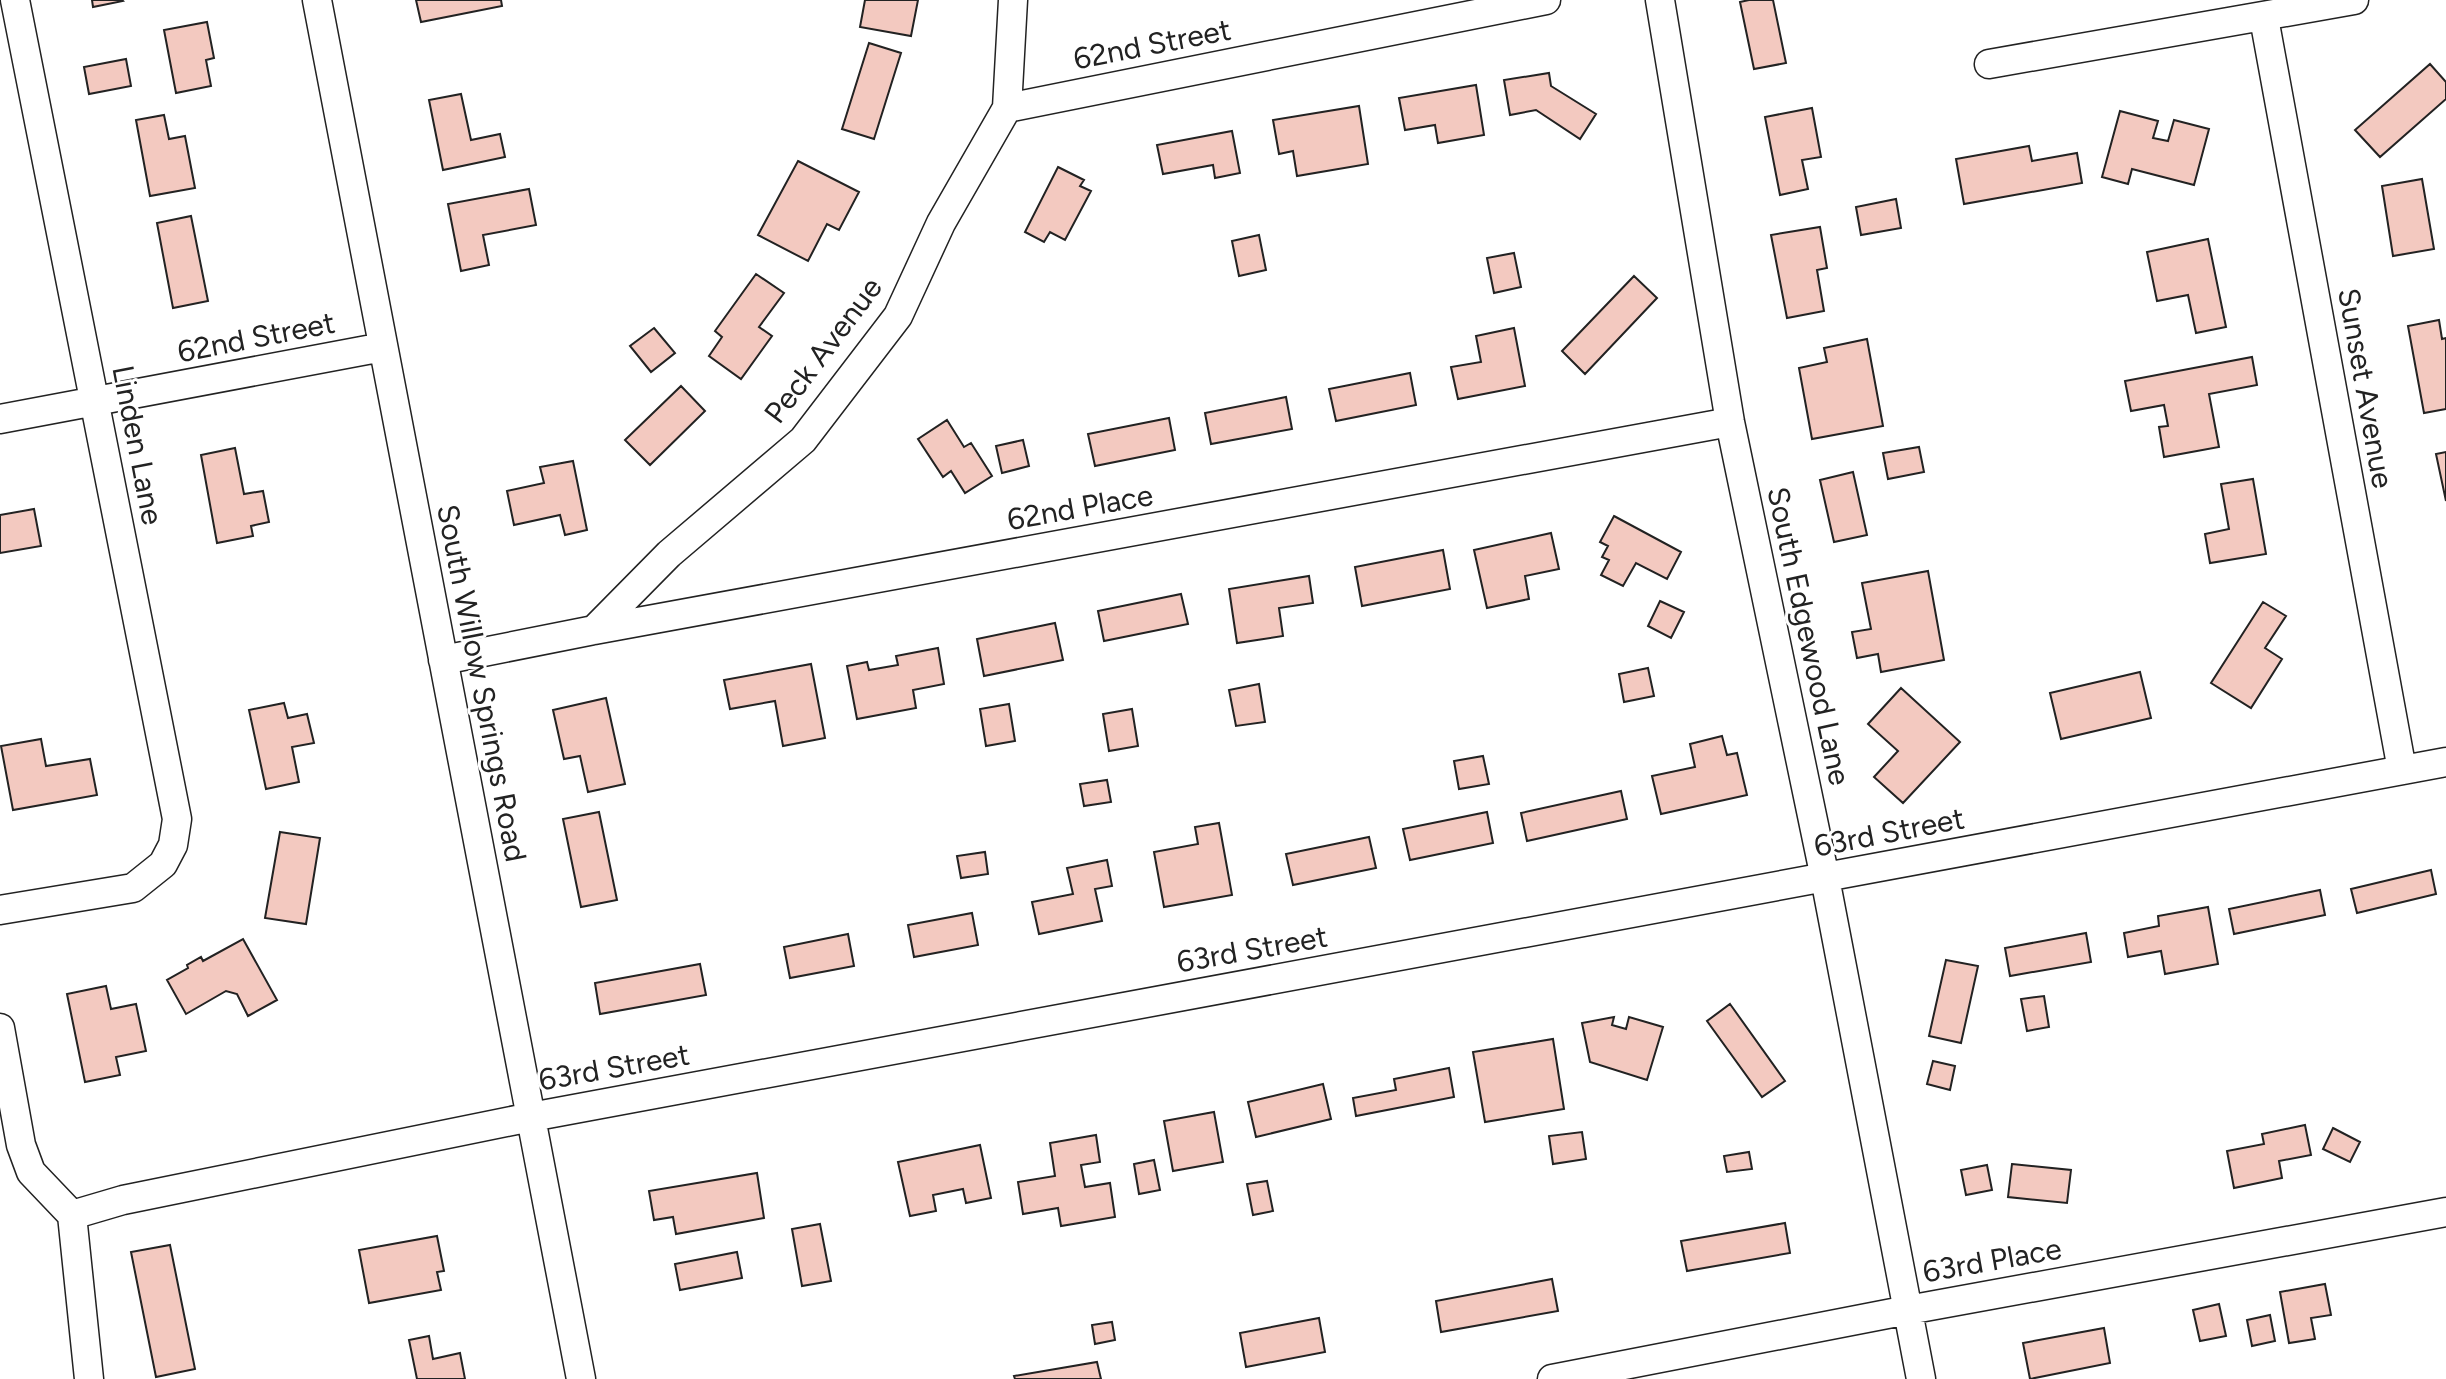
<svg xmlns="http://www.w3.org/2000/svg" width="2446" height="1379" viewBox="0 0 2446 1379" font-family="Figtree,sans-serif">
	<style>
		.building { fill: #f3c9c0; stroke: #222; stroke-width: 2 }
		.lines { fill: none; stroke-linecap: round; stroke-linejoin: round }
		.minor-casing { stroke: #222; stroke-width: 31 }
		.minor { stroke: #fff; stroke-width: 28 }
		.labels { text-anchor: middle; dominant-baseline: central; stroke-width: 6; stroke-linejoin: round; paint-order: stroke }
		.street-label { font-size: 30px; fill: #222; stroke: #fff }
	</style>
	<rect width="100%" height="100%" fill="#fff"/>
	<path class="building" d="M92 0H122L123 1 93 7Z
		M416 0H501L502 6 421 22Z
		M865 0H918L911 36 860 27Z
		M1749 0H1773L1786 63 1754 69 1740 2Z
		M207 22 214 58 206 60 211 86 176 93 164 30Z
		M869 43 901 53 874 139 842 129Z
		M126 59 131 86 89 94 84 67Z
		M2430 64 2446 82V99L2380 157 2355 130Z
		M1549 73 1551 86 1596 114 1580 139 1536 110 1510 115 1504 80Z
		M1476 85 1484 135 1438 143 1435 125 1405 130 1399 98Z
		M461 94 471 140 500 134 505 157 443 170 429 100Z
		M1359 106 1368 164 1297 176 1293 151 1279 154 1273 120Z
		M1812 108 1821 157 1802 160 1808 189 1780 195 1765 117Z
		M2120 111 2158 121 2153 138 2168 141 2174 120 2209 129 2194 185 2132 169 2128 184 2102 177Z
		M164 115 169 139 185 136 195 188 150 196 136 120Z
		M1232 131 1240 173 1215 178 1213 165 1163 174 1157 145Z
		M2029 146 2032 161 2077 153 2082 183 1964 204 1956 159Z
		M798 161 859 192 839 230 827 224 808 261 758 235Z
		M1058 167 1084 180 1080 186 1091 191 1065 240 1050 232 1044 242 1025 232Z
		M2422 179 2434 249 2393 256 2382 186Z
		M529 189 536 225 483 235 489 265 461 271 448 204Z
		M1896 199 1901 228 1861 235 1856 207Z
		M191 216 208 301 173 308 157 223Z
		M1820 227 1827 268 1817 270 1824 311 1787 318 1771 235Z
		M1259 235 1266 270 1239 276 1232 241Z
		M2208 239 2226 327 2196 333 2188 295 2157 301 2147 252Z
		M1514 253 1521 287 1494 293 1487 258Z
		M756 274 784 293 759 327 772 336 741 379 709 356 722 337 715 331Z
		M1634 276 1657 298 1585 374 1562 351Z
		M2439 320 2442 339 2446 338V409L2424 413 2408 326Z
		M654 328 675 353 651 372 630 346Z
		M1514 328 1525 386 1458 399 1451 367 1481 362 1476 336Z
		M1867 339 1883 426 1812 439 1799 368 1827 362 1824 348Z
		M2252 357 2257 385 2209 394 2219 447 2164 457 2159 427 2168 426 2164 405 2131 411 2125 381Z
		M1410 373 1416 405 1336 421 1329 389Z
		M681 386 705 411 650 465 625 440Z
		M1286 397 1292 429 1211 444 1205 413Z
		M1169 418 1175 450 1095 466 1088 434Z
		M947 420 964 447 971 443 992 476 965 493 951 471 943 477 918 439Z
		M1023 440 1029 466 1002 473 996 446Z
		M1919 447 1924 472 1888 479 1883 453Z
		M235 448 244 494 263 491 269 522 251 526 253 536 217 543 201 455Z
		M2446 452V501L2436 454Z
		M573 461 587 530 565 535 560 515 514 525 507 491 544 483 540 467Z
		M1853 472 1867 535 1834 542 1820 480Z
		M2253 479 2266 554 2210 563 2205 534 2229 529 2221 484Z
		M34 509 41 546 0 553V515Z
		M1614 516 1681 552 1667 579 1636 563 1623 586 1601 575 1609 560 1602 557 1608 546 1600 542Z
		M1551 533 1559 569 1525 576 1529 599 1487 608 1474 550Z
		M1443 550 1450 589 1362 606 1355 567Z
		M1928 571 1944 660 1881 672 1878 654 1857 658 1852 632 1871 629 1862 583Z
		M1309 576 1313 603 1279 608 1283 636 1237 643 1229 589Z
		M1181 594 1188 624 1104 641 1098 611Z
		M1660 601 1684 612 1671 638 1648 626Z
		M2263 602 2286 616 2265 648 2282 659 2251 708 2211 683Z
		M1055 623 1063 660 984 676 977 639Z
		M938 648 944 684 913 690 916 708 857 719 847 666 867 662 869 670 898 665 896 656Z
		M811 664 825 738 783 746 775 701 730 709 724 680Z
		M1648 668 1654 696 1624 702 1619 674Z
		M2140 672 2151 718 2061 739 2050 693Z
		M1259 684 1265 722 1236 726 1229 690Z
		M1901 688 1960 742 1903 803 1874 777 1898 751 1868 724Z
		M606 698 625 784 588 792 580 756 564 759 553 710Z
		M284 703 288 718 307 714 314 743 292 747 299 782 266 789 249 710Z
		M1009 704 1015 741 986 746 980 709Z
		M1132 709 1138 746 1109 751 1103 714Z
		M1722 736 1727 755 1737 753 1747 795 1661 814 1652 776 1695 767 1690 744Z
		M41 739 46 766 90 759 97 795 13 810 1 746Z
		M1483 756 1489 784 1459 789 1454 761Z
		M1107 780 1111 802 1084 806 1080 784Z
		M1621 791 1627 819 1527 841 1521 813Z
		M599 812 617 900 581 907 563 819Z
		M1487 812 1493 843 1410 860 1403 829Z
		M1219 823 1232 895 1164 907 1154 852 1198 844 1195 827Z
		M280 832 320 838 306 924 265 918Z
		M1369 837 1376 868 1293 885 1286 854Z
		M985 852 988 874 961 878 957 856Z
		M1107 860 1112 886 1095 889 1102 921 1039 934 1032 902 1073 894 1067 868Z
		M2431 870 2436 894 2357 913 2351 889Z
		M2320 890 2325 915 2234 934 2229 909Z
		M2208 907 2218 964 2165 974 2161 951 2128 957 2124 933 2159 926 2158 916Z
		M972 913 978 945 914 957 908 925Z
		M2086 933 2091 962 2010 976 2005 948Z
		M848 934 854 966 790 978 784 947Z
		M243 939 277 1000 248 1016 237 994 226 991 186 1014 167 980 188 968 187 965 201 957 203 961Z
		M1946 960 1978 966 1961 1043 1929 1036Z
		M700 964 706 995 600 1014 595 983Z
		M106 986 111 1009 136 1004 146 1051 116 1057 120 1075 85 1082 67 994Z
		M2044 996 2049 1027 2027 1031 2021 999Z
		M1730 1004 1785 1081 1762 1097 1707 1021Z
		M1614 1017 1612 1025 1626 1029 1629 1017 1663 1027 1647 1080 1590 1062 1582 1023Z
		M1553 1039 1564 1109 1485 1122 1473 1052Z
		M1933 1061 1955 1066 1950 1090 1927 1084Z
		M1449 1068 1454 1097 1356 1116 1353 1098 1396 1090 1394 1079Z
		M1323 1084 1331 1119 1256 1137 1248 1102Z
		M1214 1112 1223 1162 1173 1171 1164 1121Z
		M2305 1125 2311 1155 2279 1161 2282 1178 2234 1188 2227 1151 2264 1144 2262 1134Z
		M2333 1128 2360 1142 2350 1162 2323 1149Z
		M1582 1132 1586 1159 1553 1164 1549 1136Z
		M1096 1135 1100 1162 1081 1165 1085 1187 1110 1183 1115 1217 1061 1226 1058 1208 1023 1214 1018 1182 1055 1176 1050 1143Z
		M980 1145 991 1198 966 1203 963 1189 933 1195 936 1211 910 1216 898 1162Z
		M1749 1152 1752 1169 1727 1172 1724 1156Z
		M1154 1160 1160 1190 1139 1194 1134 1164Z
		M2012 1164 2071 1170 2067 1203 2008 1197Z
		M1987 1165 1992 1190 1966 1195 1961 1170Z
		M757 1173 764 1218 676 1234 673 1217 654 1220 649 1191Z
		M1267 1181 1273 1211 1253 1215 1247 1184Z
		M1785 1223 1790 1253 1687 1271 1681 1241Z
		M820 1224 831 1281 802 1286 792 1229Z
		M437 1236 444 1271 437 1272 441 1290 369 1303 359 1250Z
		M170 1245 195 1369 156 1377 131 1252Z
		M737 1252 742 1278 680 1290 675 1264Z
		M1552 1279 1558 1311 1441 1332 1436 1301Z
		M2325 1284 2331 1315 2311 1318 2315 1339 2289 1343 2280 1292Z
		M2219 1304 2226 1336 2200 1341 2193 1310Z
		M2270 1315 2275 1341 2252 1346 2247 1320Z
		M1319 1318 1325 1352 1246 1367 1240 1333Z
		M1112 1322 1115 1340 1095 1344 1092 1325Z
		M2104 1328 2110 1363 2030 1379 2023 1343Z
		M429 1336 433 1359 460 1353 465 1379H417L409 1340Z
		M1097 1362 1101 1379H1015L1014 1376Z"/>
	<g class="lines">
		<defs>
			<path id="minor" d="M317 0 581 1379
				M1660 0 1730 422 1825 878 1921 1379
				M2264 18 2402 770
				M1989 64 2354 0
				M1007 108 1546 0
				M0 419 383 347
				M594 630 669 554 803 440 898 316 941 223 1007 108 1013 0
				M443 660 594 630 1730 422
				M0 910 133 888 163 864 173 845 177 819 15 0
				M0 1028 21 1145 31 1172 72 1215 89 1379
				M72 1215 123 1200 531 1117 2446 762
				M1552 1379 1908 1310 2446 1212"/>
		</defs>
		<use href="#minor" class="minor-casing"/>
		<use href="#minor" class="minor"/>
	</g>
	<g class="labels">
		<g class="street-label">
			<text transform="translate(1152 44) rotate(-11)">62nd Street</text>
			<text transform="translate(256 337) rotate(-11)">62nd Street</text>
			<text transform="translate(823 350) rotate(-53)">Peck Avenue</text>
			<text transform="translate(2366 388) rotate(80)">Sunset Avenue</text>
			<text transform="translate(138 445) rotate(79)">Linden Lane</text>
			<text transform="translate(1080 507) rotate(-10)">62nd Place</text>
			<text transform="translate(1809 636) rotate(78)">South Edgewood Lane</text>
			<text transform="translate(482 683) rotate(79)">South Willow Springs Road</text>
			<text transform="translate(1889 832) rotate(-11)">63rd Street</text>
			<text transform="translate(1252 949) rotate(-10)">63rd Street</text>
			<text transform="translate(614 1067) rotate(-10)">63rd Street</text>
			<text transform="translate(1992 1260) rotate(-10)">63rd Place</text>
		</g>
	</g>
</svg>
